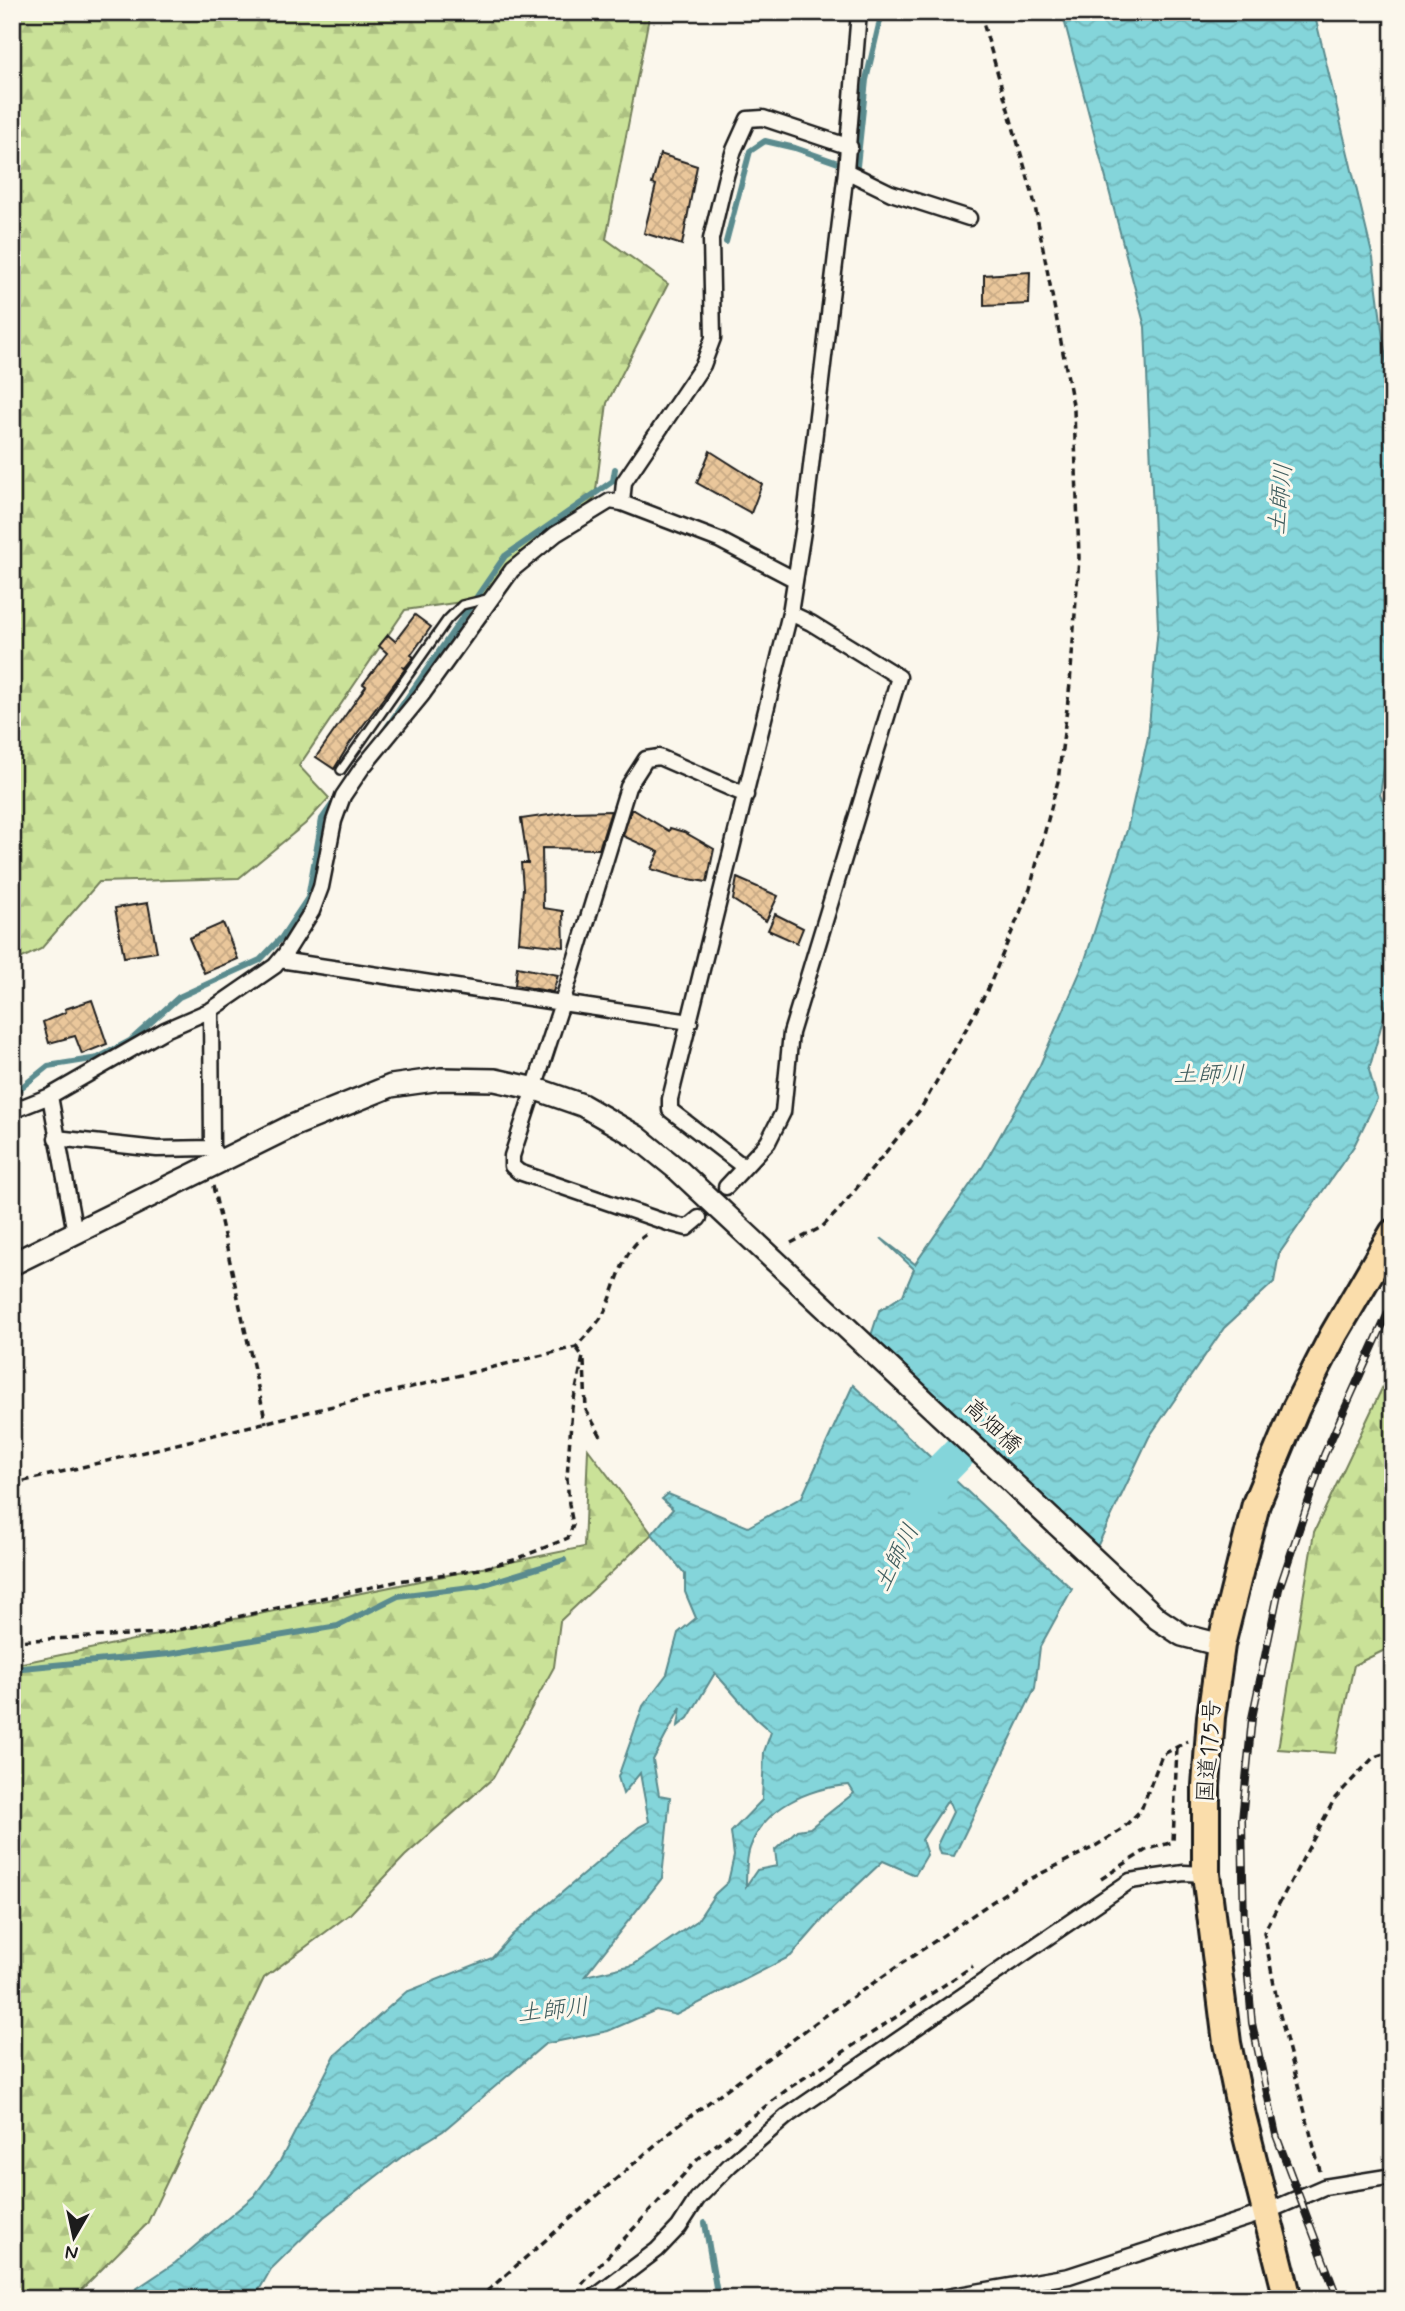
<svg xmlns="http://www.w3.org/2000/svg" width="1405" height="2311" viewBox="0 0 1405 2311" font-family="Mynerve,'Klee One',sans-serif">
	<style>
		.forest { fill: url(#forest-firs); stroke: #737f5a; stroke-width: 2 }
		.water { fill: url(#water-waves); stroke: #5a8b8e; stroke-width: 2; fill-rule: evenodd }
		.lines { fill: none; stroke-linecap: round; stroke-linejoin: round }
		.stream { stroke: #5a8b8e; stroke-width: 6 }
		.river { stroke: #84d5da; stroke-width: 35 }
		.building { fill: url(#building-cross-hatch); stroke: #1c1c1c; stroke-width: 2 }
		.lane-casing { stroke: #1c1c1c; stroke-width: 12 }
		.street-casing { stroke: #1c1c1c; stroke-width: 19 }
		.secondary-casing { stroke: #1c1c1c; stroke-width: 26 }
		.highway-casing { stroke: #1c1c1c; stroke-width: 32 }
		.path { stroke: #1c1c1c; stroke-width: 3.5; stroke-dasharray: 7 5; stroke-linecap: butt }
		.lane { stroke: #fbf7ec; stroke-width: 7 }
		.street { stroke: #fbf7ec; stroke-width: 14 }
		.secondary { stroke: #fbf7ec; stroke-width: 21 }
		.highway { stroke: #faddab; stroke-width: 26 }
		.rail-casing { stroke: #1c1c1c; stroke-width: 8 }
		.rail { stroke: #fbf7ec; stroke-width: 5; stroke-dasharray: 16; stroke-linecap: butt }
		.labels { text-anchor: middle; dominant-baseline: central; stroke-width: 6; stroke-linejoin: round; paint-order: stroke }
		.street-label { font-size: 23px; fill: #1c1c1c; stroke: #fbf7ec }
		.water-label { font-size: 24px; font-style: italic; fill: #405d5e; stroke: #fbf7ec }
	</style>
	<defs>
		<pattern id="forest-firs" width="22" height="20" patternUnits="userSpaceOnUse" patternTransform="scale(1.75)"><rect width="22" height="20" fill="#cae298"/><path d="M5 1l3.5 6h-7zM16 11l3.5 6h-7z" fill="#adc182"/></pattern>
		<pattern id="water-waves" width="16" height="10" patternUnits="userSpaceOnUse" patternTransform="scale(1.75)"><rect width="16" height="10" fill="#84d5da"/><path d="M0 5q4-4 8 0t8 0" fill="none" stroke="#71b6ba"/></pattern>
		<pattern id="building-cross-hatch" width="8" height="8" patternUnits="userSpaceOnUse" patternTransform="scale(1.75)"><rect width="8" height="8" fill="#eac79b"/><path d="M0 0l8 8M0 8l8-8" fill="none" stroke="#c8aa85"/></pattern>
	</defs>
	<rect width="100%" height="100%" fill="#fbf7ec"/>
	<filter id="ink" filterUnits="userSpaceOnUse"><feTurbulence type="fractalNoise" baseFrequency=".0143" numOctaves="2"/><feDisplacementMap in="SourceGraphic" scale="14" xChannelSelector="R" yChannelSelector="G"/><feConvolveMatrix kernelMatrix="1 2 1 2 8 2 1 2 1" color-interpolation-filters="sRGB"/></filter>
	<g filter="url(#ink)">
		<path class="forest" d="M12 12H650L606 239 668 284 607 403 595 498 490 598 405 610 299 766 329 798 305 824 239 878 99 882 41 949 12 963Z
			M1393 1365V1646L1354 1665 1335 1753 1278 1749 1314 1532Z
			M588 1449 652 1534 560 1621 554 1667 493 1778 405 1856 350 1914 264 1978 147 2224 72 2299H12V1970L16 1969 20 1903 12 1889V1665L584 1547Z"/>
		<path class="water" d="M1062 12H1314L1373 258 1393 416V708L1380 795 1393 824V983L1369 1070 1377 1099 1354 1146 1279 1254 1274 1282 1224 1328 1149 1437 1096 1549 869 1342 879 1311 903 1295 914 1269 881 1238 915 1264 983 1166 1040 1065 1084 963 1127 830 1148 737 1158 627 1145 327Z
			M853 1385 1072 1589 1040 1647 1035 1688 954 1856 940 1854 937 1845 953 1812 948 1800 922 1840 927 1855 915 1875 883 1861 831 1910 791 1956 676 2015 656 2010 608 2031 545 2044 443 2131 404 2155 324 2217 271 2269 254 2299H121L175 2263 254 2196 280 2161 335 2055 406 1992 492 1958 512 1935 639 1827 649 1822 640 1773 623 1794 618 1777 643 1706 667 1674 678 1633 696 1618 685 1592V1574L652 1534 673 1509 662 1499 668 1494 748 1527 802 1497ZM715 1673 755 1718 771 1732 764 1752 762 1800 731 1832 734 1856 728 1882 715 1894 697 1921 633 1965 585 1976 662 1878 670 1797 659 1795 653 1760 681 1707 678 1726 688 1718ZM849 1785 854 1793 810 1828 797 1830 775 1850 777 1866 757 1870 746 1886C746 1874 746 1859 750 1848 764 1807 809 1788 849 1785Z"/>
		<g class="lines">
			<path class="stream" d="M857 166 866 80 882 12
				M726 242 750 151 765 141 795 148 841 164
				M383 733 505 556 613 481 615 469
				M12 1095 48 1066 98 1058 130 1041 179 997 260 960 282 937 308 898 322 819 336 799
				M12 1669 169 1654 338 1626 398 1596 479 1586 564 1560
				M705 2223 718 2299"/>
			<path class="river" d="M923 1510 943 1469 994 1417"/>
		</g>
		<path class="building" d="M660 154 697 166 682 245 644 233 656 185 652 184Z
			M1030 272 1029 304 984 306V275Z
			M710 451 762 484 751 513 697 483Z
			M415 615 431 627 411 655 414 657 405 668 402 667 405 669 350 743 334 769 316 757 366 686 363 684 387 653 379 646 388 635 395 641Z
			M631 810H634L669 831 670 828 684 832 714 849 707 882 677 877 651 869 659 852 623 836Z
			M611 811 599 849 542 848 543 908 563 911 564 947 519 942 523 888 521 863H528L521 819 570 812Z
			M737 878 778 896 766 921 733 900Z
			M148 903 157 952 124 957 115 908Z
			M775 914 803 928 797 943 768 930Z
			M223 923 238 959 204 973 189 938Z
			M517 967 558 975 553 992 515 985Z
			M92 1000 107 1044 82 1054 75 1036 49 1043 43 1022 66 1012 65 1009Z"/>
		<g class="lines">
			<defs>
				<path id="lane" d="M341 770 447 620 462 605 491 598"/>
				<path id="street" d="M846 171 859 12
					M622 503 719 540 794 579
					M280 960 562 1003 628 787 646 759 659 757 746 795
					M211 1010 212 1148
					M690 1022 562 1003 512 1156V1166L519 1172 668 1223 687 1228 699 1218
					M50 1096 75 1233
					M12 1111 50 1096 165 1030 211 1010 275 966 285 954 312 911 321 887 334 821 343 796 362 768 422 695 512 570 556 534 610 501 622 503 624 482 703 365 713 338 711 239 726 176 734 150 748 119 763 118 850 147
					M56 1138 157 1149 212 1148 221 1162
					M744 1167 670 1110V1099L790 613 804 525 846 171 891 193 969 218
					M726 1187 768 1142 783 1112 791 1033 899 677 811 623 790 613
					M592 2299 657 2250 679 2227 697 2199 730 2165 787 2116 1130 1881 1184 1873 1206 1874
					M935 2299 1069 2276 1266 2212 1324 2187 1393 2176"/>
				<path id="secondary" d="M12 1264 292 1126 391 1086 441 1079 495 1080 536 1089 582 1105 636 1136 678 1170 1158 1619 1182 1635 1221 1645"/>
				<path id="highway" d="M1288 2299 1242 2116 1227 2043 1206 1874V1786L1211 1717 1221 1645 1256 1504 1296 1408 1334 1334 1393 1233"/>
			</defs>
			<use href="#lane" class="lane-casing"/>
			<use href="#street" class="street-casing"/>
			<use href="#secondary" class="secondary-casing"/>
			<use href="#highway" class="highway-casing"/>
			<path class="path" d="M213 1186 266 1423
				M791 1243 822 1227 838 1211 920 1110 950 1058 987 991 1030 889 1058 781 1070 684 1079 558 1074 410 1033 196 980 12
				M584 1361 586 1410 602 1438
				M12 1484 576 1347C585 1336 597 1325 604 1313 618 1286 621 1248 649 1233
				M12 1641 165 1633 399 1581 480 1569 514 1560 568 1538 573 1525 569 1504 567 1478 572 1408 583 1357 576 1347
				M1101 1879 1146 1850 1173 1842 1177 1747
				M1320 2171 1279 2011 1264 1932 1335 1798 1374 1757 1393 1751
				M582 2284 699 2158 789 2088 973 1966
				M478 2299 677 2126 822 2018 1014 1887 1092 1848 1120 1831 1141 1810 1162 1755 1188 1741"/>
			<use href="#lane" class="lane"/>
			<use href="#street" class="street"/>
			<use href="#secondary" class="secondary"/>
			<use href="#highway" class="highway"/>
			<defs>
				<path id="rail" d="M1338 2299 1276 2135 1252 2023 1244 1930 1242 1820 1252 1718 1279 1589 1324 1455 1393 1302"/>
			</defs>
			<use href="#rail" class="rail-casing"/>
			<use href="#rail" class="rail"/>
		</g>
	</g>
	<g class="labels">
		<g class="street-label">
			<text transform="translate(992 1427) rotate(43)">高畑橋</text>
			<text transform="translate(1210 1751) rotate(-86)">国道175号</text>
		</g>
		<g class="water-label">
			<text transform="translate(1281 499) rotate(-84)">土師川</text>
			<text x="1209" y="1075">土師川</text>
			<text transform="translate(897 1558) rotate(-63)">土師川</text>
			<text transform="translate(553 2011) rotate(-6)">土師川</text>
		</g>
	</g>
	<rect width="1405" height="2311" fill="none" stroke="#fbf7ec" stroke-width="42"/>
	<rect x="21" y="21" width="1363" height="2269" fill="none" stroke="#1c1c1c" stroke-width="2.5" filter="url(#ink)"/>
	<g transform="translate(74 2237) rotate(189)" stroke="#fbf7ec" stroke-width="5" paint-order="stroke">
	<path d="M0-5L12 26L0 18L-12 26Z" fill="#1c1c1c"/>
	<text y="-10" font-size="19" font-weight="bold" text-anchor="middle" fill="#1c1c1c">N</text>
	</g>
</svg>
